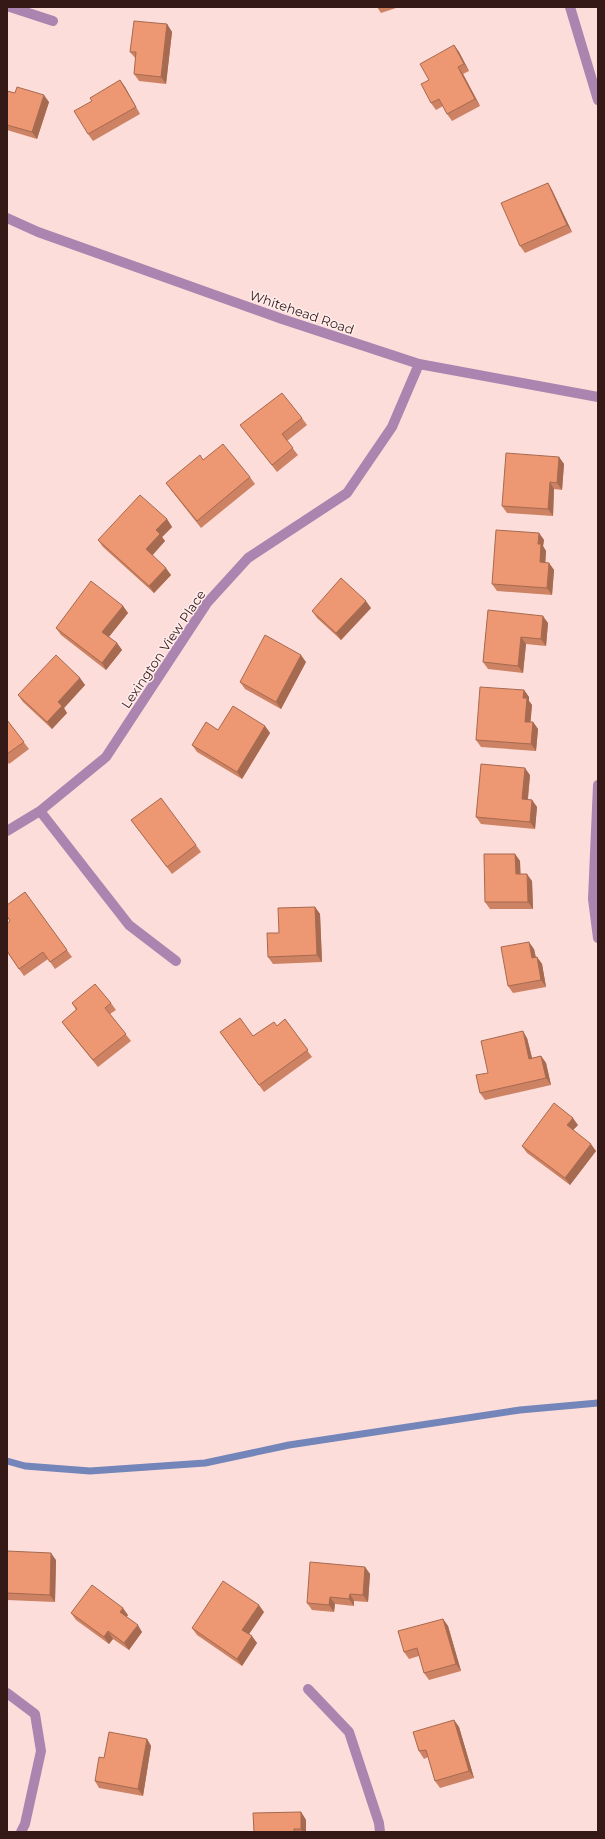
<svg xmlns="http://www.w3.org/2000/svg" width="605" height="1839" viewBox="0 0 605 1839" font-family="Montserrat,sans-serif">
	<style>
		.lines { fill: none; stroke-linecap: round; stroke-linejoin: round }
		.stream { stroke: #7385b9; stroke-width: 7 }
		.minor { stroke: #ac84b0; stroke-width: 10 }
		.wall { fill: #cc8263 }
		.shaded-wall { fill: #a66a50 }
		.building { fill: #ed9773; stroke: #a66a50 }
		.labels { text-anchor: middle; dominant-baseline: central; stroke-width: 3; stroke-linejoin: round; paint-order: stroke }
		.street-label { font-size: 13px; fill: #341917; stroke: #ffeeed }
	</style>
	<rect width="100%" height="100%" fill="#fdddda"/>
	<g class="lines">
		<path class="stream" d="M7 1461 25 1466 90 1471 205 1463 289 1445 520 1410 598 1403"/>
		<path class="minor" d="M10 7 53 21
			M570 7 598 100
			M7 218 38 232 282 319 419 364 598 397
			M598 785 593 899 598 938
			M40 811 129 925 176 961
			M7 831 40 811 106 757 207 603 248 558 347 493 392 427 419 364
			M308 1689 349 1732 379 1823 380 1832
			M7 1693 35 1714 41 1751 25 1824 21 1832"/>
	</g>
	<path class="wall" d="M377 7H399L381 13Z
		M167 24 172 32 166 84 139 81 134 74 136 59 130 52Z
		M454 45 459 52 469 71 463 74 480 106 452 121 447 114 443 106 436 110 431 103 429 80Z
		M120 80 125 87 140 114 93 141 88 134 92 101Z
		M7 91 49 102 37 139 7 130Z
		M548 183 552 190 572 232 525 253 520 246Z
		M302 418 307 425 287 441 298 455 277 472 240 425Z
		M559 457 564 464 562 490 554 489 553 516 507 513 502 506Z
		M203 460 250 477 255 484 201 528 171 490 166 483Z
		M167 519 172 527 162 537 165 541 152 555 171 575 154 593 103 547 98 540Z
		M539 533 544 540 543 546 546 551 545 563H549L554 570 552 595 497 591 492 584Z
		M123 606 128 613 109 637 117 643 122 650 106 670 61 635 56 628Z
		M371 608 341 640 317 618 312 611Z
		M488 610 548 623 546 646 526 644 523 673 488 669 483 662Z
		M306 662 281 709 245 689 240 682Z
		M80 678 85 685 64 708 67 713 52 729 23 702 18 695Z
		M524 690 529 697V701L532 705 530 722H533L538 729 536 751 481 747 476 740Z
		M7 720 29 749 9 764 7 761Z
		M265 726 270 733 242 779 197 752 192 745Z
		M530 775 528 799 532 800 537 807 535 829 481 824 476 817Z
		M131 820 196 845 201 852 172 874Z
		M515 854 520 861V874L532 881 533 909H490L485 902Z
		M25 892 72 957 55 969 48 959 24 976 7 952 10 921Z
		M315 907 320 914 322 962 273 964 268 957 279 933Z
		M534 949 536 957H537L542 964 546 987 513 993 508 986Z
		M72 1003H111L116 1010 110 1014 131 1041 98 1067 67 1029 62 1022 76 1010Z
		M285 1019 312 1057 264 1092 220 1032 253 1036 277 1026Z
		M527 1038 532 1058 541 1056 546 1063 551 1085 485 1100 480 1093 488 1073Z
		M578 1125 573 1130 596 1151 570 1185 527 1153 522 1146Z
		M7 1551 56 1560 55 1602 7 1600Z
		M365 1567 370 1574 368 1602 354 1601V1606L335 1604 334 1612 312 1610 307 1603Z
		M264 1612 249 1634 257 1643 242 1666 197 1635 192 1628Z
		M71 1613 128 1615 126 1617 142 1632 129 1650 113 1639 109 1644 76 1620Z
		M443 1619 448 1626 461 1671 429 1680 424 1673 419 1656 409 1659 404 1652Z
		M454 1720 459 1727 474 1778 440 1788 435 1781 428 1757 424 1759 419 1751Z
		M147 1739 151 1746 143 1796 99 1788 95 1781Z
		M301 1812 306 1820V1832H254Z"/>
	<path class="shaded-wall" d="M167 24 172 32 166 84 161 77Z
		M454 45 459 52 469 71 464 64Z
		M458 67 463 74 480 106 475 99Z
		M120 80 125 87 140 114 136 107Z
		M44 95 49 102 37 139 32 132Z
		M548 183 552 190 572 232 567 225Z
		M559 457 564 464 562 490 557 483Z
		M550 482 554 489 553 516 548 509Z
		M167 519 172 527 162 537 165 541 151 557 146 549 156 530Z
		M539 533 544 540 543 546 546 551 545 569 540 562 538 544Z
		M549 563 554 570 552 595 547 588Z
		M166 568 171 575 154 593 149 586Z
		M366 601 371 608 341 640 336 633Z
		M123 606 128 613 107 639 102 632Z
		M543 616 548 623 546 646 541 639Z
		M521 637 526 644 523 673 518 666Z
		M117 643 122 650 106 670 102 663Z
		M301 655 306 662 281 709 276 702Z
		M80 678 85 685 64 708 67 713 52 729 47 722 58 702Z
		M524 690 529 697V701L532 705 530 729 525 722 523 698Z
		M533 722 538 729 536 751 531 744Z
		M265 726 270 733 242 779 237 772Z
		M525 768 530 775 527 806 522 799Z
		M532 800 537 807 535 829 530 822Z
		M515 854 520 861 521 881 516 874Z
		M527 874 532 881 533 909 528 902Z
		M315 907 320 914 322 962 317 955Z
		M529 942 534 949 537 965 532 958Z
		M537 957 542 964 546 987 541 980Z
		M523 1031 527 1038 534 1066 529 1059Z
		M541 1056 546 1063 551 1085 546 1078Z
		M573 1118 578 1125 571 1132 567 1125Z
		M591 1144 596 1151 570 1185 565 1178Z
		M51 1553 56 1560 55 1602 50 1595Z
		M365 1567 370 1574 368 1602 363 1595Z
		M350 1594 354 1601V1606L349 1599Z
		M330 1597 335 1604 334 1612 329 1605Z
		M259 1605 264 1612 247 1637 242 1630Z
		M123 1608 128 1615 125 1619 120 1612Z
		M443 1619 448 1626 461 1671 456 1664Z
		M138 1625 142 1632 129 1650 124 1643Z
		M108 1631 113 1639 109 1644 104 1637Z
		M252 1636 257 1643 242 1666 237 1659Z
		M454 1720 459 1727 474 1778 469 1771Z
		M147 1739 151 1746 143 1796 138 1789Z
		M301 1812 306 1820V1832H303L301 1829Z"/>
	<path class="building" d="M134 21 167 24 161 77 134 74 136 52H130Z
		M454 45 464 64 458 67 475 99 447 114 439 99 431 103 421 84 429 80 420 64Z
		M120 80 136 107 88 134 74 111 92 101 90 98Z
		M17 87 44 95 32 132 7 125V91L15 93Z
		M548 183 567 225 520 246 501 203Z
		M282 393 302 418 282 434 293 448 272 465 240 425Z
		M223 444 250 477 197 521 166 483 200 455 203 460Z
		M506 453 559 457 557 483 550 482 548 509 502 506Z
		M140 495 167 519 156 530 160 534 146 549 166 568 149 586 98 540Z
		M496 530 539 533 538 544H541L540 562 549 563 547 588 492 584Z
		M341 578 366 601 336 633 312 611Z
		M91 581 123 606 102 632 117 643 102 663 56 628Z
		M488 610 543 616 541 639 521 637 518 666 483 662Z
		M265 635 301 655 276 702 240 682Z
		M56 655 80 678 58 702 62 706 47 722 18 695Z
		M480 687 524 690 523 698H527L525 722H533L531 744 476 740Z
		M233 706 265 726 237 772 192 745 206 722 218 730Z
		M7 720 24 742 7 754Z
		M481 764 525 768 522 799 532 800 530 822 476 817Z
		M161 798 196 845 167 867 131 820Z
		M484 854H515L516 874H527L528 902H485Z
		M25 892 67 950 50 962 43 952 19 969 7 951V924L10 921 7 916V905Z
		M315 907 317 955 268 957 267 933H279L278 908Z
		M529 942 532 958 537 957 541 980 508 986 501 947Z
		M95 984 111 1003 105 1008 126 1034 93 1060 62 1022 77 1009 72 1003Z
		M240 1018 253 1036 274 1022 277 1026 285 1019 308 1050 259 1085 220 1032Z
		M523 1031 529 1059 541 1056 546 1078 480 1093 476 1075 488 1073 481 1041Z
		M554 1103 573 1118 567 1125 591 1144 565 1178 522 1146Z
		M7 1551 51 1553 50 1595 7 1593Z
		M310 1562 365 1567 363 1595 350 1594 349 1599 330 1597 329 1605 307 1603Z
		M223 1581 259 1605 242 1630 252 1636 237 1659 192 1628Z
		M92 1585 123 1608 120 1612 138 1625 124 1643 108 1631 104 1637 71 1613Z
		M443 1619 456 1664 424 1673 417 1648 404 1652 398 1631Z
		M454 1720 469 1771 435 1781 426 1750 419 1751 413 1732Z
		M109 1732 147 1739 138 1789 95 1781 99 1757 104 1758Z
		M301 1812V1829H294V1832H254L253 1813Z"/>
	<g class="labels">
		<g class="street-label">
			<text transform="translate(302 312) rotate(19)">Whitehead Road</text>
			<text transform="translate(163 649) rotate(-56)">Lexington View Place</text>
		</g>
	</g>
	<rect width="605" height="1839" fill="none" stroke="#341917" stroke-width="16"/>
</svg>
